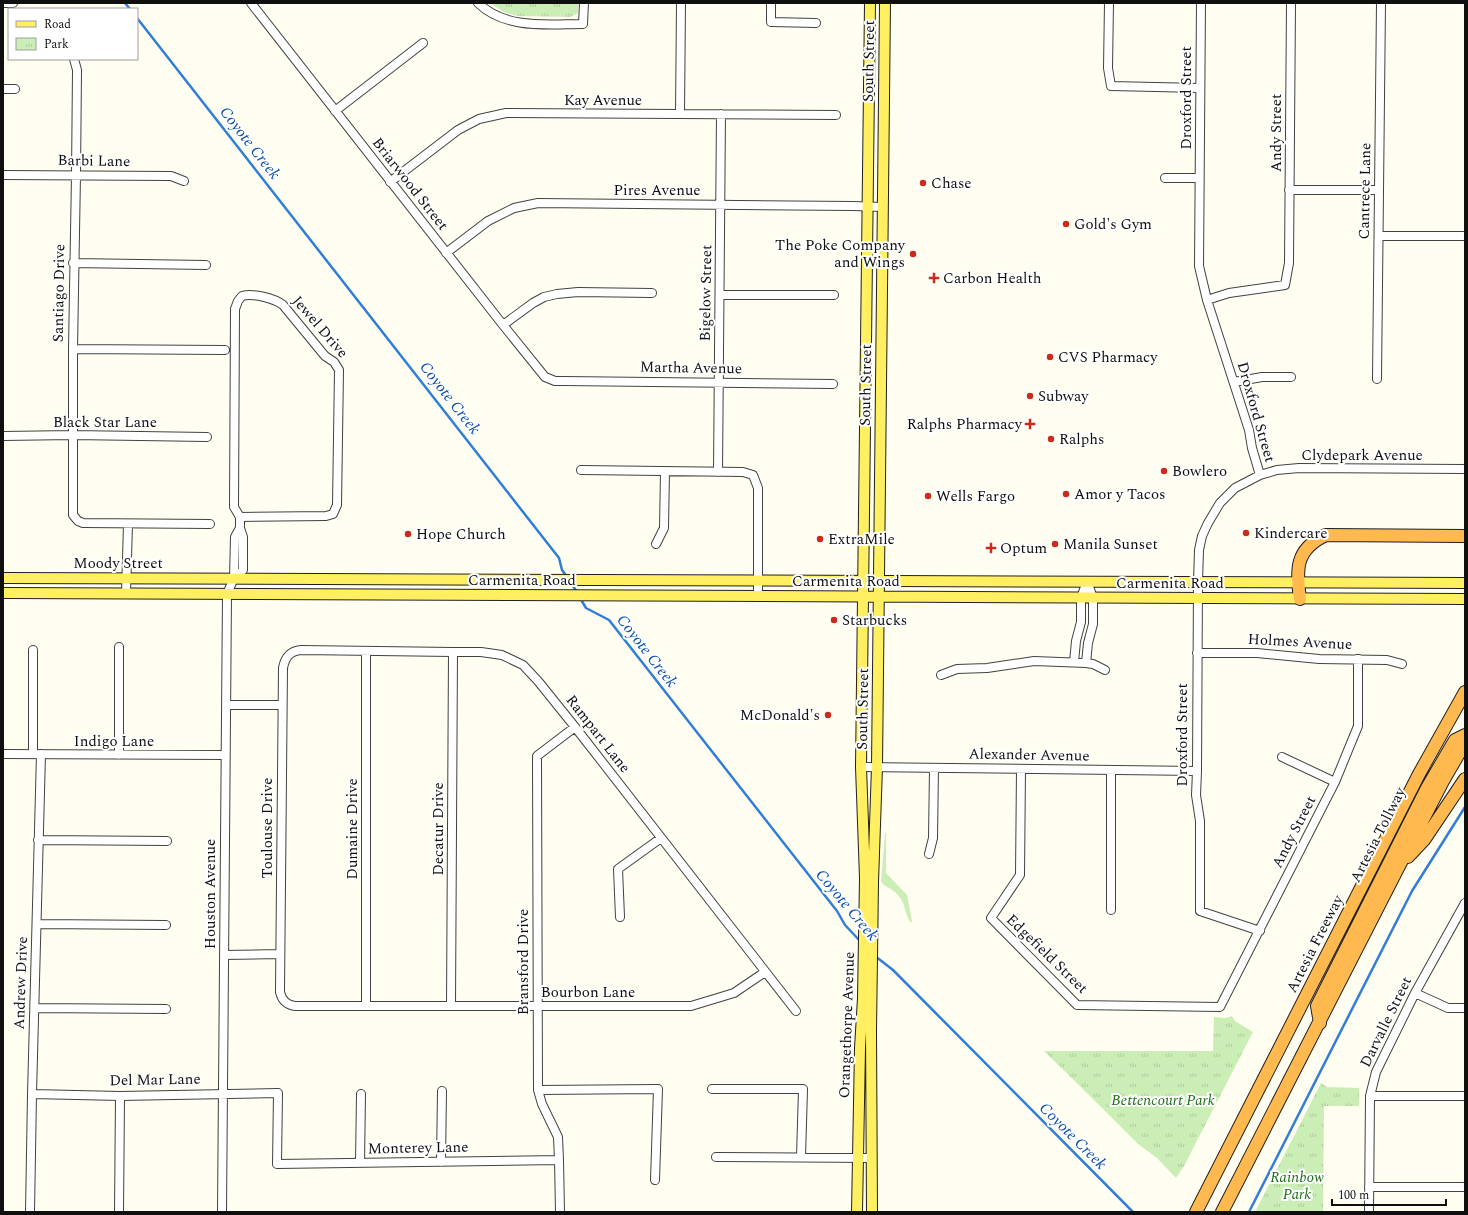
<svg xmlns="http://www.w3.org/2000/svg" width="1468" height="1215" viewBox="0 0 1468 1215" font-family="Spectral,serif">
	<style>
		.grass { fill: #cbeeb6 }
		.park { fill: url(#park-tufts) }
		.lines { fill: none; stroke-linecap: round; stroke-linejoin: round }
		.stream { stroke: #317eda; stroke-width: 2.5 }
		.minor-casing { stroke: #424242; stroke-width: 10 }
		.major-casing { stroke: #202020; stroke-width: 12 }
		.highway-casing { stroke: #202020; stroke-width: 14 }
		.minor { stroke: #fff; stroke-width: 8 }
		.major { stroke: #ffef61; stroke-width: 10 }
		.highway { stroke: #ffb94f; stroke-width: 12 }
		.poi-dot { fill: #cd2b19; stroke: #fff; stroke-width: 1.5 }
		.labels { text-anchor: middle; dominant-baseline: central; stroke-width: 4; stroke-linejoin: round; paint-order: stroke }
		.street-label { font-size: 15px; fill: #0f0f0f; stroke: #fff }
		.poi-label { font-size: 15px; fill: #0f0f0f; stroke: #fff; text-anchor: start }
		.park-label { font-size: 15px; font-style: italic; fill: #1e6e18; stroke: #fff }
		.water-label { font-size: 16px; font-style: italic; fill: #0b4fae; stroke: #fff }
	</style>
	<defs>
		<pattern id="park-tufts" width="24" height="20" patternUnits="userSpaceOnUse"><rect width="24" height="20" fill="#cbeeb6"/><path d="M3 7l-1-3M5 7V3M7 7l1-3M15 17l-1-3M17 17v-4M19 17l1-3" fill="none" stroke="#adcb9b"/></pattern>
	</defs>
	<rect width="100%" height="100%" fill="#fffef1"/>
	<path class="grass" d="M885 833H886V873L907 895 912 921 911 923C903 911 907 903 895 892 891 888 884 887 881 881Z"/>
	<path class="park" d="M490 3H578V13L570 17 517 16 502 11Z
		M1232 1016 1235 1021 1253 1032 1184 1166 1176 1178 1157 1158 1138 1144 1087 1093 1044 1051H1213L1214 1017 1225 1018Z
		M1321 1083 1327 1087 1359 1088V1106H1324L1323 1212H1255Z"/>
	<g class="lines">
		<path class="stream" d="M125 3 130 9
			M137 18 559 558 562 570 567 577
			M571 583 577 592
			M580 598 586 608 609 620 837 911 845 925 860 941
			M875 956 893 970 1133 1212
			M1249 1212 1412 891 1465 807"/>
		<defs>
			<path id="minor" d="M3 3H13
				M251 3 503 325 545 377 555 381H563L833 384
				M478 3C506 30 548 24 583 24L584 3
				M771 3V22L816 23
				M1109 3 1108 68 1111 86 1200 88
				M1201 3 1199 266 1207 300 1249 430 1252 448 1260 475
				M74 59 77 70 76 175 73 349V515L78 521 83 523 210 524
				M3 89H15
				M335 111 423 43
				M680 114 681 3
				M3 175 171 176 184 181
				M1165 178H1199
				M390 182 458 130 479 119 506 113 836 115
				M1289 190H1379
				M1379 236H1465
				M446 253 488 221 514 208 538 203 853 206 883 207
				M73 263 206 265
				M720 295H834
				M1207 300 1229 293 1285 285 1289 263 1291 3
				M503 325 533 303 544 297 557 294 578 292 652 293
				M73 349 225 350
				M1377 379 1381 3
				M1234 382 1262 377H1291
				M3 436 73 435 207 437
				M581 470 743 472 753 475 758 488V596
				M718 472 721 114
				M656 544 664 528 665 472
				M234 578 243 570V537L240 528V517L234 507 235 309 238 301 242 296C253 293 274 298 283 305L325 356 334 362 339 370 337 505 333 514 326 516 240 517
				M126 593 128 524
				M119 647V755
				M1197 653H1257L1319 659 1387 660 1402 664
				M1074 662 1076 641 1081 622V598L1087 581
				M1086 663 1088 643 1093 624V598L1087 581
				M941 675 957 669 987 668 1034 661 1086 663 1093 664 1105 670
				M226 705H282
				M3 754 225 755
				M33 754V650
				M1282 757 1335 782
				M861 767 1197 771
				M1021 769 1020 875 991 918 1077 1005 1220 1007 1335 782 1358 726V659
				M38 840 167 841
				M929 854 933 838 934 768
				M1111 910V770
				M620 917 618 869 661 838
				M37 924 166 925
				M1260 931 1200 911V821L1196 795 1197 771 1198 582 1199 550 1202 536 1208 523 1220 503 1235 488 1260 475 1277 470 1299 468 1465 469
				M224 955 280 954
				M765 972 734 993 691 1006H295C287 1005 282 1001 280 992L283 668C285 657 290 651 301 650L453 652H481L502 655 523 665 538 681 575 727 796 1011
				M1415 993 1448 1008H1465
				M366 1006V651
				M451 1006 453 652
				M35 1008 166 1009
				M712 1089H803L801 1157
				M538 1090 658 1089 655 1180
				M32 1094 120 1096 278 1093 277 1164 559 1160
				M1370 1096H1465
				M716 1157 872 1158
				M441 1162 442 1091
				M360 1163 361 1094
				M1369 1187H1465
				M30 1212 32 1094 41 754
				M119 1212 120 1096
				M222 1212 227 594 234 578 235 537 240 528
				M560 1212 559 1160 558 1137 542 1104 538 1090 537 756 575 727
				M1369 1212 1370 1096 1376 1072 1415 993 1465 903"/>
			<path id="major" d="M3 578 1465 583
				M3 593 1465 599
				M857 1212 860 1048 863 998 865 878 861 767 870 3
				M872 1212 871 1031 873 882 877 767 885 3"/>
			<path id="highway" d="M1300 599C1296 570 1295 549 1326 535L1465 536
				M1408 857 1424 840 1465 779
				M1320 1023 1317 1006 1427 788 1455 740 1465 735
				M1196 1212 1419 774 1465 692
				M1222 1212 1399 866 1443 781 1465 743"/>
		</defs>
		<use href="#minor" class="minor-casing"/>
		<use href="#major" class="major-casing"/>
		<use href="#highway" class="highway-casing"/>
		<use href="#minor" class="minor"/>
		<use href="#major" class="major"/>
		<use href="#highway" class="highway"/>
	</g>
	<g class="poi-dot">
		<circle cx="923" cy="183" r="4"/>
		<circle cx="1066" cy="224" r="4"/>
		<circle cx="913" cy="254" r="4"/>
		<path d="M932 272h4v4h4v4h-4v4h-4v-4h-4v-4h4z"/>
		<circle cx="1050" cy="357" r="4"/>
		<circle cx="1030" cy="396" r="4"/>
		<path d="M1028 418h4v4h4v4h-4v4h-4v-4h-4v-4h4z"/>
		<circle cx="1051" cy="439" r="4"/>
		<circle cx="1164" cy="471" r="4"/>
		<circle cx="1066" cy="494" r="4"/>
		<circle cx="928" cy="496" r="4"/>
		<circle cx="1246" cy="533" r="4"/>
		<circle cx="408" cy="534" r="4"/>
		<circle cx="820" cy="539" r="4"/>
		<circle cx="1055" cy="544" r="4"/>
		<path d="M989 542h4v4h4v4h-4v4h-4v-4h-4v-4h4z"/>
		<circle cx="834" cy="620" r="4"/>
		<circle cx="828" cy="715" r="4"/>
	</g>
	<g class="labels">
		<g class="street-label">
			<text transform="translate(869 61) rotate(-89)">South Street</text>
			<text transform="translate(1186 98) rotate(-90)">Droxford Street</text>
			<text x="603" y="100">Kay Avenue</text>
			<text transform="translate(1276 133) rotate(-90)">Andy Street</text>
			<text transform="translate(94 161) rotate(1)">Barbi Lane</text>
			<text transform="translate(410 184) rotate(52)">Briarwood Street</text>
			<text x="657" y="190">Pires Avenue</text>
			<text transform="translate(1365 191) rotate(-89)">Cantrece Lane</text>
			<text transform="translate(59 293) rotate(-89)">Santiago Drive</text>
			<text transform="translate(706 293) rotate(-89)">Bigelow Street</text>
			<text transform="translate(320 327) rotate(49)">Jewel Drive</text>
			<text transform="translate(691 368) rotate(1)">Martha Avenue</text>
			<text transform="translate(866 385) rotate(-89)">South Street</text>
			<text transform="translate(1256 412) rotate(74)">Droxford Street</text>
			<text x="105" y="422">Black Star Lane</text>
			<text x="1362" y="455">Clydepark Avenue</text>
			<text x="118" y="563">Moody Street</text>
			<text x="522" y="580">Carmenita Road</text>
			<text x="846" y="581">Carmenita Road</text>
			<text x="1170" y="583">Carmenita Road</text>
			<text transform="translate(1300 642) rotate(3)">Holmes Avenue</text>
			<text transform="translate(863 709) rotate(-89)">South Street</text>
			<text transform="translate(598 734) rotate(52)">Rampart Lane</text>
			<text transform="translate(1182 735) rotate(-90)">Droxford Street</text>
			<text x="114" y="741">Indigo Lane</text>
			<text transform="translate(1029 755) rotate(1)">Alexander Avenue</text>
			<text transform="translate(267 828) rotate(-90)">Toulouse Drive</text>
			<text transform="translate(352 829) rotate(-90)">Dumaine Drive</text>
			<text transform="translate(438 829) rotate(-90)">Decatur Drive</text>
			<text transform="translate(1294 832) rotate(-63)">Andy Street</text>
			<text transform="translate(1378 835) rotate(-63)">Artesia Tollway</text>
			<text transform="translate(210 894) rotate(-90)">Houston Avenue</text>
			<text transform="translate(1315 944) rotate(-63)">Artesia Freeway</text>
			<text transform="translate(1047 954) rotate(44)">Edgefield Street</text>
			<text transform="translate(523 962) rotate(-90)">Bransford Drive</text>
			<text transform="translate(21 983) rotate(-88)">Andrew Drive</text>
			<text x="588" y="992">Bourbon Lane</text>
			<text transform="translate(1386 1022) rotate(-64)">Darvalle Street</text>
			<text transform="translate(847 1025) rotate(-88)">Orangethorpe Avenue</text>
			<text transform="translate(155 1080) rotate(-1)">Del Mar Lane</text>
			<text transform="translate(418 1148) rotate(-1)">Monterey Lane</text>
		</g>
		<g class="poi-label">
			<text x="931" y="183">Chase</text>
			<text x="1074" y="224">Gold's Gym</text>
			<text x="905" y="245" text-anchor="end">The Poke Company<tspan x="905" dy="17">and Wings</tspan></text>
			<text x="943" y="278">Carbon Health</text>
			<text x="1058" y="357">CVS Pharmacy</text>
			<text x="1038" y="396">Subway</text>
			<text x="1022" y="424" text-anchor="end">Ralphs Pharmacy</text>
			<text x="1059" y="439">Ralphs</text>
			<text x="1172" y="471">Bowlero</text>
			<text x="1074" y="494">Amor y Tacos</text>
			<text x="936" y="496">Wells Fargo</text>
			<text x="1254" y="533">Kindercare</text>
			<text x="416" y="534">Hope Church</text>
			<text x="828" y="539">ExtraMile</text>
			<text x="1063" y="544">Manila Sunset</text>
			<text x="1000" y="548">Optum</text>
			<text x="842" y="620">Starbucks</text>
			<text x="820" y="715" text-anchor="end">McDonald's</text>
		</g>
		<g class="park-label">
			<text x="1163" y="1100">Bettencourt Park</text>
			<text x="1297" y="1177">Rainbow<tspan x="1297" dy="17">Park</tspan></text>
		</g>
		<g class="water-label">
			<text transform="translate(250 143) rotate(52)">Coyote Creek</text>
			<text transform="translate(450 398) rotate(52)">Coyote Creek</text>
			<text transform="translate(647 651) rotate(52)">Coyote Creek</text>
			<text transform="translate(847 905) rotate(50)">Coyote Creek</text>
			<text transform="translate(1073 1136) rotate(45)">Coyote Creek</text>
		</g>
	</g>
	<rect width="1468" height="1215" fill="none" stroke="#0f0f0f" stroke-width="8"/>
	<rect x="8" y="8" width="130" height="52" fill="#ffffff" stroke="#9f9f9f"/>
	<rect x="16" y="21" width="20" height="6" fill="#ffef61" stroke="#9f9f9f"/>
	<text x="44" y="28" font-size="12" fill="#0f0f0f">Road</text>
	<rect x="16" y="38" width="20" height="12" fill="url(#park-tufts)" stroke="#9f9f9f"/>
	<text x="44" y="48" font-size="12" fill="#0f0f0f">Park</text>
	<path d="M1332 1199v6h114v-6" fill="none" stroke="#0f0f0f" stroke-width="2"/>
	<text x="1338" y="1199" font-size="12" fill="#0f0f0f" stroke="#ffffff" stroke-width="3" paint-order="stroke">100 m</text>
</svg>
